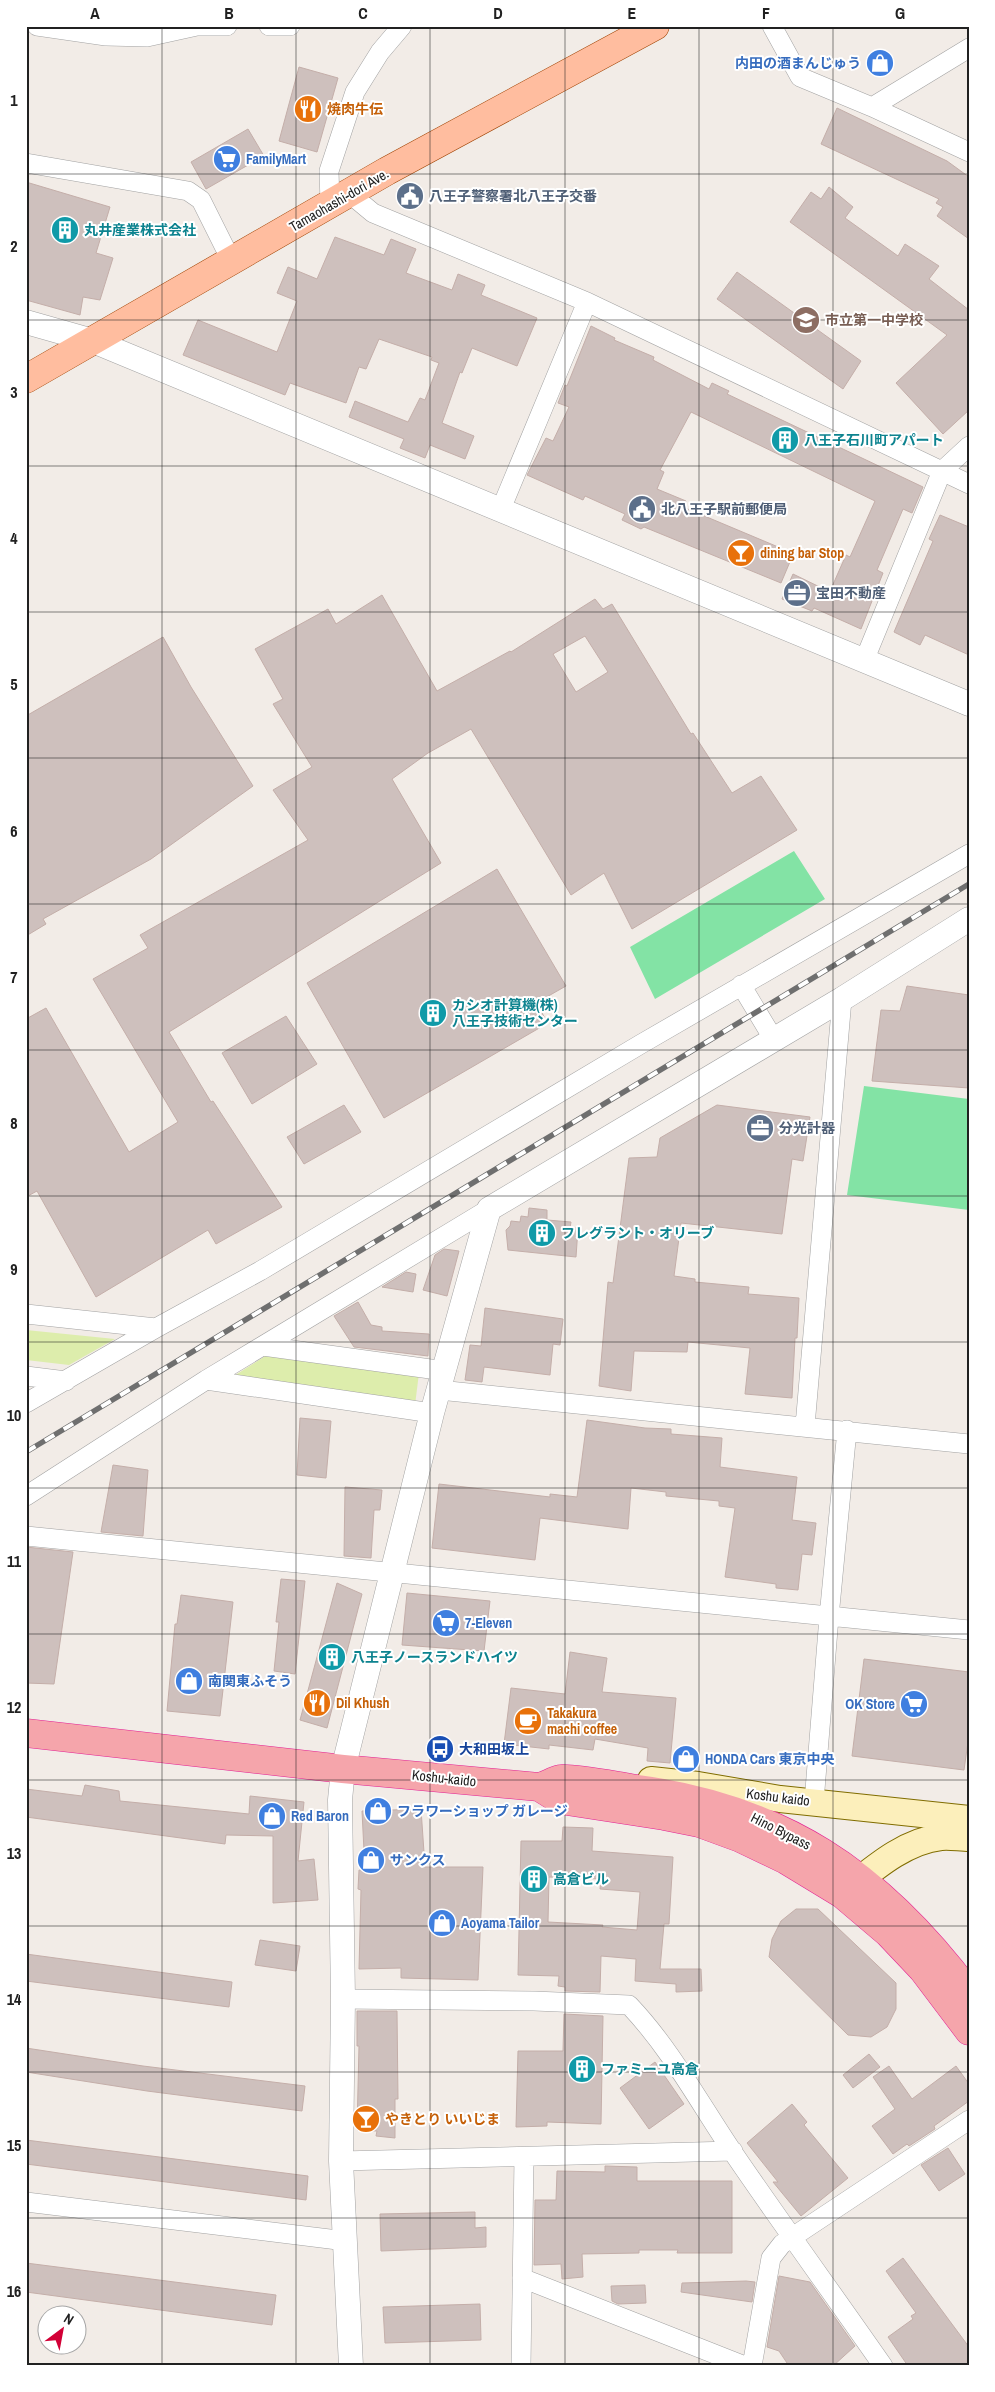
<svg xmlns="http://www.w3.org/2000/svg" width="995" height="2392" viewBox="0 0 995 2392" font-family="'Archivo Narrow','Noto Sans JP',sans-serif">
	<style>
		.grass { fill: #ddedac }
		.pitch { fill: #83e3a5 }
		.building { fill: #cec0bd; stroke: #c4aea9; fill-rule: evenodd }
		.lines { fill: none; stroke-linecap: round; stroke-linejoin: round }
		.minor-casing { stroke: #a2a2a2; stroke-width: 20 }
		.tertiary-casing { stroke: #a2a2a2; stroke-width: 25 }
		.secondary-casing { stroke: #806d00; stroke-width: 28 }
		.primary-casing { stroke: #9e4100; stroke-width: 29 }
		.trunk-casing { stroke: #e32195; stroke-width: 29 }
		.minor { stroke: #fff; stroke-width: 19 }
		.tertiary { stroke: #fff; stroke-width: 24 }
		.secondary { stroke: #fcefbb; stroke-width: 26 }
		.primary { stroke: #ffbd9f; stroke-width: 28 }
		.trunk { stroke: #f5a5ab; stroke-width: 28 }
		.rail-casing { stroke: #6f6f6f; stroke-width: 5.5 }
		.rail { stroke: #fff; stroke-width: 4; stroke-dasharray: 11; stroke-linecap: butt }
		.grid { fill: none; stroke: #212121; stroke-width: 1; stroke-opacity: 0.55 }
		.labels { text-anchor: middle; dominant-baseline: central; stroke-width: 4; stroke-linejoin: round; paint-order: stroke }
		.shop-label { font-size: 14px; font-weight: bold; fill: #366cbe; stroke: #fff; text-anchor: start }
		.food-label { font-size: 14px; font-weight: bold; fill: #c56008; stroke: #fff; text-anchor: start }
		.service-label { font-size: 14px; font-weight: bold; fill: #4e5e75; stroke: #fff; text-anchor: start }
		.street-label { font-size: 14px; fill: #212121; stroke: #fff }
		.culture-label { font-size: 14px; font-weight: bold; fill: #0d838f; stroke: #fff; text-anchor: start }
		.education-label { font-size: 14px; font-weight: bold; fill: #785e54; stroke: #fff; text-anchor: start }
		.transit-label { font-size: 14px; font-weight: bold; fill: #164399; stroke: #fff; text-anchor: start }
		.neatline { fill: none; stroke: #212121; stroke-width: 2 }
		.grid-label { font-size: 16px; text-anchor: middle; font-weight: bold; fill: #212121 }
	</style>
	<rect width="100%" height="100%" fill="#f2ece7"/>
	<path class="grass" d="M26 1330 115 1339 69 1365 26 1360Z
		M270 1353 419 1373 415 1405 229 1379Z"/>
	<path class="pitch" d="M794 851 825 899 655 999 630 947Z
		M864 1086 969 1099V1210L847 1195Z"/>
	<path class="building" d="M299 67 338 78 317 152 279 141Z
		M837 108 947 161 969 177V239L937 216 943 207 936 203 939 199 821 144Z
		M248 129 264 156 206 189 191 162Z
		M26 182 110 207 96 253 113 258 100 300 83 297 80 315 26 300Z
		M829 187 853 207 845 218 898 256 905 244 939 266 929 279 969 310V410L943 434 896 383 947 335 790 222 811 192 821 199Z
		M335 237 384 255 391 239 416 249 406 273 452 290 458 274 485 285 481 295 537 318 517 366 472 348 462 373 460 372 442 423 474 436 465 459 430 445 425 458 400 448 404 439 349 417 355 401 408 422 420 398 425 400 439 363 431 360 432 357 379 339 366 369 359 367 346 403 290 383 285 395 183 355 198 320 277 352 297 301 277 293 288 267 317 279Z
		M737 272 861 361 843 389 717 299Z
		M591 326 615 338 614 340 654 357 653 360 709 389 712 383 729 391 727 394 923 487 912 513 903 509 877 570 883 573 861 629 814 608 812 611 782 599 793 574 828 591 831 589 846 555 850 557 875 501 691 412 660 470 664 472 657 489 686 501 683 507 783 549 782 553 792 557 781 583 644 527 641 529 622 520 625 514 585 496 583 500 527 475 546 438 553 441 569 407 558 403 565 385 567 386Z
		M940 515 969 527V655L925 635 920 645 894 632 933 541 929 539Z
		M382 595 437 691 510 651 511 652 595 599 603 609 612 604 691 734 693 733 732 793 761 776 797 830 632 929 604 873 571 895 471 729 428 753 392 779 441 863 169 1032 211 1102 213 1101 282 1207 216 1244 208 1230 96 1297 37 1191 26 1197V1019L46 1008 129 1152 178 1122 93 979 148 948 140 935 308 840 273 790 312 767 273 704 283 699 255 649 328 609 336 624ZM585 636 608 672 576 692 553 654Z
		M163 637 191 687 253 786 151 859 43 919 46 924 26 936V716Z
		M497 869 566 986 536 1003 548 1023 384 1118 307 983Z
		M907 986 969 995V1088L872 1081 881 1010 900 1011Z
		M286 1016 317 1064 252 1104 222 1053Z
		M344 1105 361 1132 304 1164 287 1137Z
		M717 1105 810 1117 803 1161 792 1159 782 1234 681 1223 674 1276 695 1279V1282L749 1287 748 1294 799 1298 797 1338H795L792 1398 745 1394 750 1348 688 1342 687 1352 634 1351 631 1391 599 1386 608 1282 613 1283 629 1158 657 1157 660 1138Z
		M529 1208 547 1210V1220L571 1222 570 1228H578L576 1257 508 1250 506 1230 510 1226 511 1221 520 1222 521 1216 528 1217Z
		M444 1249 459 1251 447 1296 423 1290 435 1255Z
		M406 1272 416 1274 413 1292 382 1287Z
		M358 1302 371 1325 382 1327V1331L429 1334 428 1356 354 1347 334 1316Z
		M485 1308 563 1319 560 1345 553 1344 550 1375 484 1367 482 1382 465 1380 470 1345 481 1346Z
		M300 1418 331 1421 326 1478 297 1475Z
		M587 1420 645 1428 671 1429V1434L722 1438 720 1467 797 1477 792 1520 816 1523 812 1555 802 1554 798 1590 776 1588V1584L725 1577 735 1508 719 1506V1501L666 1496V1492L631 1488 628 1529 540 1518 535 1560 432 1548 439 1484 550 1497V1494L577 1497Z
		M113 1465 148 1470 143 1536 101 1532Z
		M345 1487 382 1490 380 1510H374L371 1558 344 1556Z
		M26 1547 73 1552 54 1684 26 1683Z
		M281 1579 305 1581 295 1674 274 1671 279 1622H276Z
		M337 1583 362 1594 327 1728 300 1720Z
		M407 1593 490 1601 484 1651 402 1645Z
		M181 1595 233 1602 220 1716 167 1711 175 1624H177Z
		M570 1652 607 1658 602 1692 676 1698 670 1763 647 1761 648 1748 595 1739 593 1750 549 1745V1749L504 1744 511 1688 565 1694Z
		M864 1659 969 1672V1735L964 1770 852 1756Z
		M85 1785 119 1791 120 1801 249 1814 250 1796 304 1802 298 1861 314 1859 318 1900 273 1903V1836L226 1835 225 1844 26 1817V1789L82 1796Z
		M421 1809 425 1867H483L478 1980 401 1978V1968L359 1969 361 1890 358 1889 359 1870 365 1871 362 1811Z
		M563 1827 593 1828 592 1851 673 1857 669 1924H664L660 1969H701L702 1991 676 1992V1984L635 1981 636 1959 601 1956 600 1992 565 1991V1987L558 1986 559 1976 518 1975 521 1841H562ZM549 1877 601 1879 600 1889 640 1892 637 1930 602 1927 603 1925 548 1922Z
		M796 1909H818L896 1983V2009L887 2027 871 2037 848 2035 769 1957 772 1939 781 1921Z
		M260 1940 300 1946 296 1971 255 1965Z
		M26 1954 232 1982 229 2007 26 1981Z
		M357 2011H397L398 2099H395V2138L376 2136 377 2131 357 2130 359 2046H357Z
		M564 2014 603 2016 601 2124 547 2122V2126L516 2127 518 2051H563Z
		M26 2048 143 2066 305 2086 302 2111 147 2091 26 2072Z
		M869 2054 880 2067 853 2088 843 2075Z
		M655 2062 684 2104 649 2129 620 2088Z
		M889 2066 912 2099 956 2066 969 2084V2101L934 2126 935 2129 909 2146 907 2144 893 2154 872 2126 895 2109 873 2077Z
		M792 2104 807 2122 804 2125 848 2178 801 2216 773 2182H778L747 2143Z
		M26 2140 308 2176 306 2200 26 2164Z
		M948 2148 965 2174 939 2191 921 2165Z
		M605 2166 637 2167V2181H732V2253H677L678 2250H639V2253L582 2254 583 2277 562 2279 561 2264 534 2265 535 2200H556L557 2171 605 2172Z
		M475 2212V2228L486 2227V2247L381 2251 380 2214Z
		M903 2258 969 2347V2366H908L888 2337 913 2319 911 2316 916 2313 886 2271Z
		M26 2263 276 2295 272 2325 26 2292Z
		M779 2276 810 2282 855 2346 833 2366H789L779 2351 767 2347Z
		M746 2281 755 2282 752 2302 681 2292 682 2283Z
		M645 2285 646 2303 618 2304 612 2301 611 2286Z
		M480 2304 481 2340 385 2343 383 2307Z"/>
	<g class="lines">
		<defs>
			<path id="minor" d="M37 26 106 36 147 37 197 26H227
				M269 26H290
				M772 26 800 77 872 107 969 152
				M872 107 969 48
				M26 163 188 191 201 200 232 262
				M349 193 373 213 587 302 969 484
				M330 204 329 171 355 92 380 52 402 26
				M501 509 587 302
				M864 661 942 471 969 446
				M741 985 774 1040
				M26 1314 156 1328
				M263 1346 445 1371
				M26 1376 66 1381
				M206 1380 432 1413
				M439 1390 969 1444
				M26 1403 156 1328 260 1271 641 1044 969 854
				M805 1426 842 999
				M26 1496 206 1380 489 1209
				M26 1536 969 1630
				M814 1802 829 1617 847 1430
				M343 1999 534 2001 629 2005C670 2048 699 2102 732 2151 781 2223 833 2294 883 2366
				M341 2161 733 2151
				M26 2202 346 2241
				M522 2278 745 2366
				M521 2366 524 2157
				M752 2366 771 2258 782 2244 969 2120"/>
			<path id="tertiary" d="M26 322 93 341 969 704
				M351 2366 341 2161 343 1999 340 1800 343 1769 432 1413 489 1209 842 999 969 919"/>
			<path id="secondary" d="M651 1780 698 1785 780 1799 969 1819
				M843 1893C872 1870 904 1841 941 1837 950 1836 960 1838 969 1838"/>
			<path id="primary" d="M26 379 387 171 655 26"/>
			<path id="trunk" d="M26 1733 343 1769 539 1787 560 1800 664 1816 699 1823 740 1838 786 1860 842 1894 888 1933 923 1970 969 2031
				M539 1787C546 1785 553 1781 560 1779 571 1777 617 1786 631 1788 782 1807 879 1873 969 1993"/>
		</defs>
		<use href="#minor" class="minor-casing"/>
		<use href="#tertiary" class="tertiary-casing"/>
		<use href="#secondary" class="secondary-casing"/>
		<use href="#primary" class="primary-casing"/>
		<use href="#trunk" class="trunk-casing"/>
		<use href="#minor" class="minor"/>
		<use href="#tertiary" class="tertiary"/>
		<use href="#secondary" class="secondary"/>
		<use href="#primary" class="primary"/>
		<use href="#trunk" class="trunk"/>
		<defs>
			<path id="rail" d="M26 1452 969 884"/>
		</defs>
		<use href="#rail" class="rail-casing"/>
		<use href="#rail" class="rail"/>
	</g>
	<path class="grid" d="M162 26V2366M296 26V2366M430 26V2366M565 26V2366M699 26V2366M833 26V2366M26 174H969M26 320H969M26 466H969M26 612H969M26 758H969M26 904H969M26 1050H969M26 1196H969M26 1342H969M26 1488H969M26 1634H969M26 1780H969M26 1926H969M26 2072H969M26 2218H969"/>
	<defs>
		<symbol id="shop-disc" viewBox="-11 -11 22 22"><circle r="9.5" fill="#3f7fe0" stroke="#fff"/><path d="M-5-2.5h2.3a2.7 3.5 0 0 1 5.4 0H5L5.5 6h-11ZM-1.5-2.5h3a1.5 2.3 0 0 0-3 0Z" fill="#fff"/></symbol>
		<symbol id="restaurant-disc" viewBox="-11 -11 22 22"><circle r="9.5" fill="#e8710a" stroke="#fff"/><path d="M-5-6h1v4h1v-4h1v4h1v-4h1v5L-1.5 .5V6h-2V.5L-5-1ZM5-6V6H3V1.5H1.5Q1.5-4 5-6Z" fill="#fff"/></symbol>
		<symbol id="supermarket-disc" viewBox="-11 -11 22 22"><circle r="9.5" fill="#3f7fe0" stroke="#fff"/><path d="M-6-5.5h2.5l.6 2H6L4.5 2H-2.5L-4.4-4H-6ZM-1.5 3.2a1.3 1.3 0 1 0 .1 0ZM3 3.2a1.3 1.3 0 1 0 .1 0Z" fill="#fff"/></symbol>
		<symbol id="civic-disc" viewBox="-11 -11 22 22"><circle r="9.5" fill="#5c6f8a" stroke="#fff"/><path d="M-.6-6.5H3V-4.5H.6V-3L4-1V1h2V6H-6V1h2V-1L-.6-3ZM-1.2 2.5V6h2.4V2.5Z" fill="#fff"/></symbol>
		<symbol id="building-disc" viewBox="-11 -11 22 22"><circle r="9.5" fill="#0f9aa8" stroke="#fff"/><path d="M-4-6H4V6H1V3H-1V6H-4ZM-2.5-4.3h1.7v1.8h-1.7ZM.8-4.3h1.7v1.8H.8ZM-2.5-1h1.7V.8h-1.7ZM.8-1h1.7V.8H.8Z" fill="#fff"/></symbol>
		<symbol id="school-disc" viewBox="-11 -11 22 22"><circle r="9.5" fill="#8d6e63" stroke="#fff"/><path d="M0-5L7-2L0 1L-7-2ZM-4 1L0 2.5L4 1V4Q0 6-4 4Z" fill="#fff"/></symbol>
		<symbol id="bar-disc" viewBox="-11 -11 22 22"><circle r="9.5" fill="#e8710a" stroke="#fff"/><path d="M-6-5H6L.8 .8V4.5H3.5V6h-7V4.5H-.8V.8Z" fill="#fff"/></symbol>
		<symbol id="office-disc" viewBox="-11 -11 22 22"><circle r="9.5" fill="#5c6f8a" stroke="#fff"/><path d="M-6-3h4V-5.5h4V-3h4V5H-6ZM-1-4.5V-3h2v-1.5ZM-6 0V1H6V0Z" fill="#fff"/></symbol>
		<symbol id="cafe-disc" viewBox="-11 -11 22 22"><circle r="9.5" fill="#e8710a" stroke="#fff"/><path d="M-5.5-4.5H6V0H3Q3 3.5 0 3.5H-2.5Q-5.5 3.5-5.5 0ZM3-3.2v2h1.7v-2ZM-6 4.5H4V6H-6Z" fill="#fff"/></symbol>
		<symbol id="bus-disc" viewBox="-11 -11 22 22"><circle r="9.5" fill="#1a4fb4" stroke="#fff"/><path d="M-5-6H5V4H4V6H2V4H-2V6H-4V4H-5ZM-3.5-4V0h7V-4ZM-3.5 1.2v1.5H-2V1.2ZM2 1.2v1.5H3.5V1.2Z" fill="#fff"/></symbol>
	</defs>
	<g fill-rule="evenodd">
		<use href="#shop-disc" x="864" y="47" width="32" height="32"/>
		<use href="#restaurant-disc" x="292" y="93" width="32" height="32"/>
		<use href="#supermarket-disc" x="211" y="143" width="32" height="32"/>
		<use href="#civic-disc" x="394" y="180" width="32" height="32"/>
		<use href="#building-disc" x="49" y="214" width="32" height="32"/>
		<use href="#school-disc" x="790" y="304" width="32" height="32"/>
		<use href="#building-disc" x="769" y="424" width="32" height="32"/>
		<use href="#civic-disc" x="626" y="493" width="32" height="32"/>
		<use href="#bar-disc" x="725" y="537" width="32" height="32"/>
		<use href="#office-disc" x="781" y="577" width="32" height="32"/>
		<use href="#building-disc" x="417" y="997" width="32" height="32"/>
		<use href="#office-disc" x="744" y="1112" width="32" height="32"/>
		<use href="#building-disc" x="526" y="1217" width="32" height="32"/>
		<use href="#supermarket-disc" x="430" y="1607" width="32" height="32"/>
		<use href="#building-disc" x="316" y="1641" width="32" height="32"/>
		<use href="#shop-disc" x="173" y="1665" width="32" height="32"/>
		<use href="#restaurant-disc" x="301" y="1687" width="32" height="32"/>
		<use href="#supermarket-disc" x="898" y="1688" width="32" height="32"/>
		<use href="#cafe-disc" x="512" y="1705" width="32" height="32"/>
		<use href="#bus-disc" x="424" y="1733" width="32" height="32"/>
		<use href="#shop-disc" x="670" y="1743" width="32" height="32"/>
		<use href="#shop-disc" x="362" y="1795" width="32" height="32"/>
		<use href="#shop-disc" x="256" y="1800" width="32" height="32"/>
		<use href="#shop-disc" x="355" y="1844" width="32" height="32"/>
		<use href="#building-disc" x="518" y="1863" width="32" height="32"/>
		<use href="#shop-disc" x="426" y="1907" width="32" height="32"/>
		<use href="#building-disc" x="566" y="2053" width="32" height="32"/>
		<use href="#bar-disc" x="350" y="2103" width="32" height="32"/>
	</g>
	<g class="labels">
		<g class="shop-label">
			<text x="861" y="63" text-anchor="end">内田の酒まんじゅう</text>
			<text x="246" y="159">FamilyMart</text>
			<text x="465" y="1623">7-Eleven</text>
			<text x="208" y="1681">南関東ふそう</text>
			<text x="895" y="1704" text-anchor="end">OK Store</text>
			<text x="705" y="1759">HONDA Cars 東京中央</text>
			<text x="397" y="1811">フラワーショップ ガレージ</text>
			<text x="291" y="1816">Red Baron</text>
			<text x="390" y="1860">サンクス</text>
			<text x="461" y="1923">Aoyama Tailor</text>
		</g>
		<g class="food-label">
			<text x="327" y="109">焼肉牛伝</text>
			<text x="760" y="553">dining bar Stop</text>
			<text x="336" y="1703">Dil Khush</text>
			<text x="547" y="1713">Takakura<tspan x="547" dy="16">machi coffee</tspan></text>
			<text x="385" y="2119">やきとり いいじま</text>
		</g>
		<g class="service-label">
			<text x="429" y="196">八王子警察署北八王子交番</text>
			<text x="661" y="509">北八王子駅前郵便局</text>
			<text x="816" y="593">宝田不動産</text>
			<text x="779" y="1128">分光計器</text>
		</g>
		<g class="street-label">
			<text transform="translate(339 200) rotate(-30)">Tamaohashi-dori Ave.</text>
			<text transform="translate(444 1778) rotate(6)">Koshu-kaido</text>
			<text transform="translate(778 1797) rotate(7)">Koshu kaido</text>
			<text transform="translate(781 1831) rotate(27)">Hino Bypass</text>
		</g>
		<g class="culture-label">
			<text x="84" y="230">丸井産業株式会社</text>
			<text x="804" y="440">八王子石川町アパート</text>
			<text x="452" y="1005">カシオ計算機(株)<tspan x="452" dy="16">八王子技術センター</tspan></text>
			<text x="561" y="1233">フレグラント・オリーブ</text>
			<text x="351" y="1657">八王子ノースランドハイツ</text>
			<text x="553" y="1879">高倉ビル</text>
			<text x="601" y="2069">ファミーユ高倉</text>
		</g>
		<g class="education-label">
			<text x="825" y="320">市立第一中学校</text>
		</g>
		<g class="transit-label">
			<text x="459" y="1749">大和田坂上</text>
		</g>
	</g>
	<rect width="995" height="2392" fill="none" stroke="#ffffff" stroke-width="55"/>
	<g transform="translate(62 2330) rotate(32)"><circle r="24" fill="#ffffff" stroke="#a6a6a6"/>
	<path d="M0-4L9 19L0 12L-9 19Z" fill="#d20036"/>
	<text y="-8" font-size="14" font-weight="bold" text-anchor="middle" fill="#212121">N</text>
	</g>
	<rect x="28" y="28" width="940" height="2336" class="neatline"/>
	<g class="grid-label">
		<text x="95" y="19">A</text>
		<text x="229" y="19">B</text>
		<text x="363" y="19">C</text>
		<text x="498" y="19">D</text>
		<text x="632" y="19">E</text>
		<text x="766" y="19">F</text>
		<text x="900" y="19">G</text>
		<text x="14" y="106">1</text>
		<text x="14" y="252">2</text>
		<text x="14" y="398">3</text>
		<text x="14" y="544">4</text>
		<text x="14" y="690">5</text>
		<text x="14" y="837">6</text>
		<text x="14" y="983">7</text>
		<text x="14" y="1129">8</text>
		<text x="14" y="1275">9</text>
		<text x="14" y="1421">10</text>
		<text x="14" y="1567">11</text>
		<text x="14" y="1713">12</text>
		<text x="14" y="1859">13</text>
		<text x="14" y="2005">14</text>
		<text x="14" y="2151">15</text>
		<text x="14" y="2297">16</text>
	</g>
</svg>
